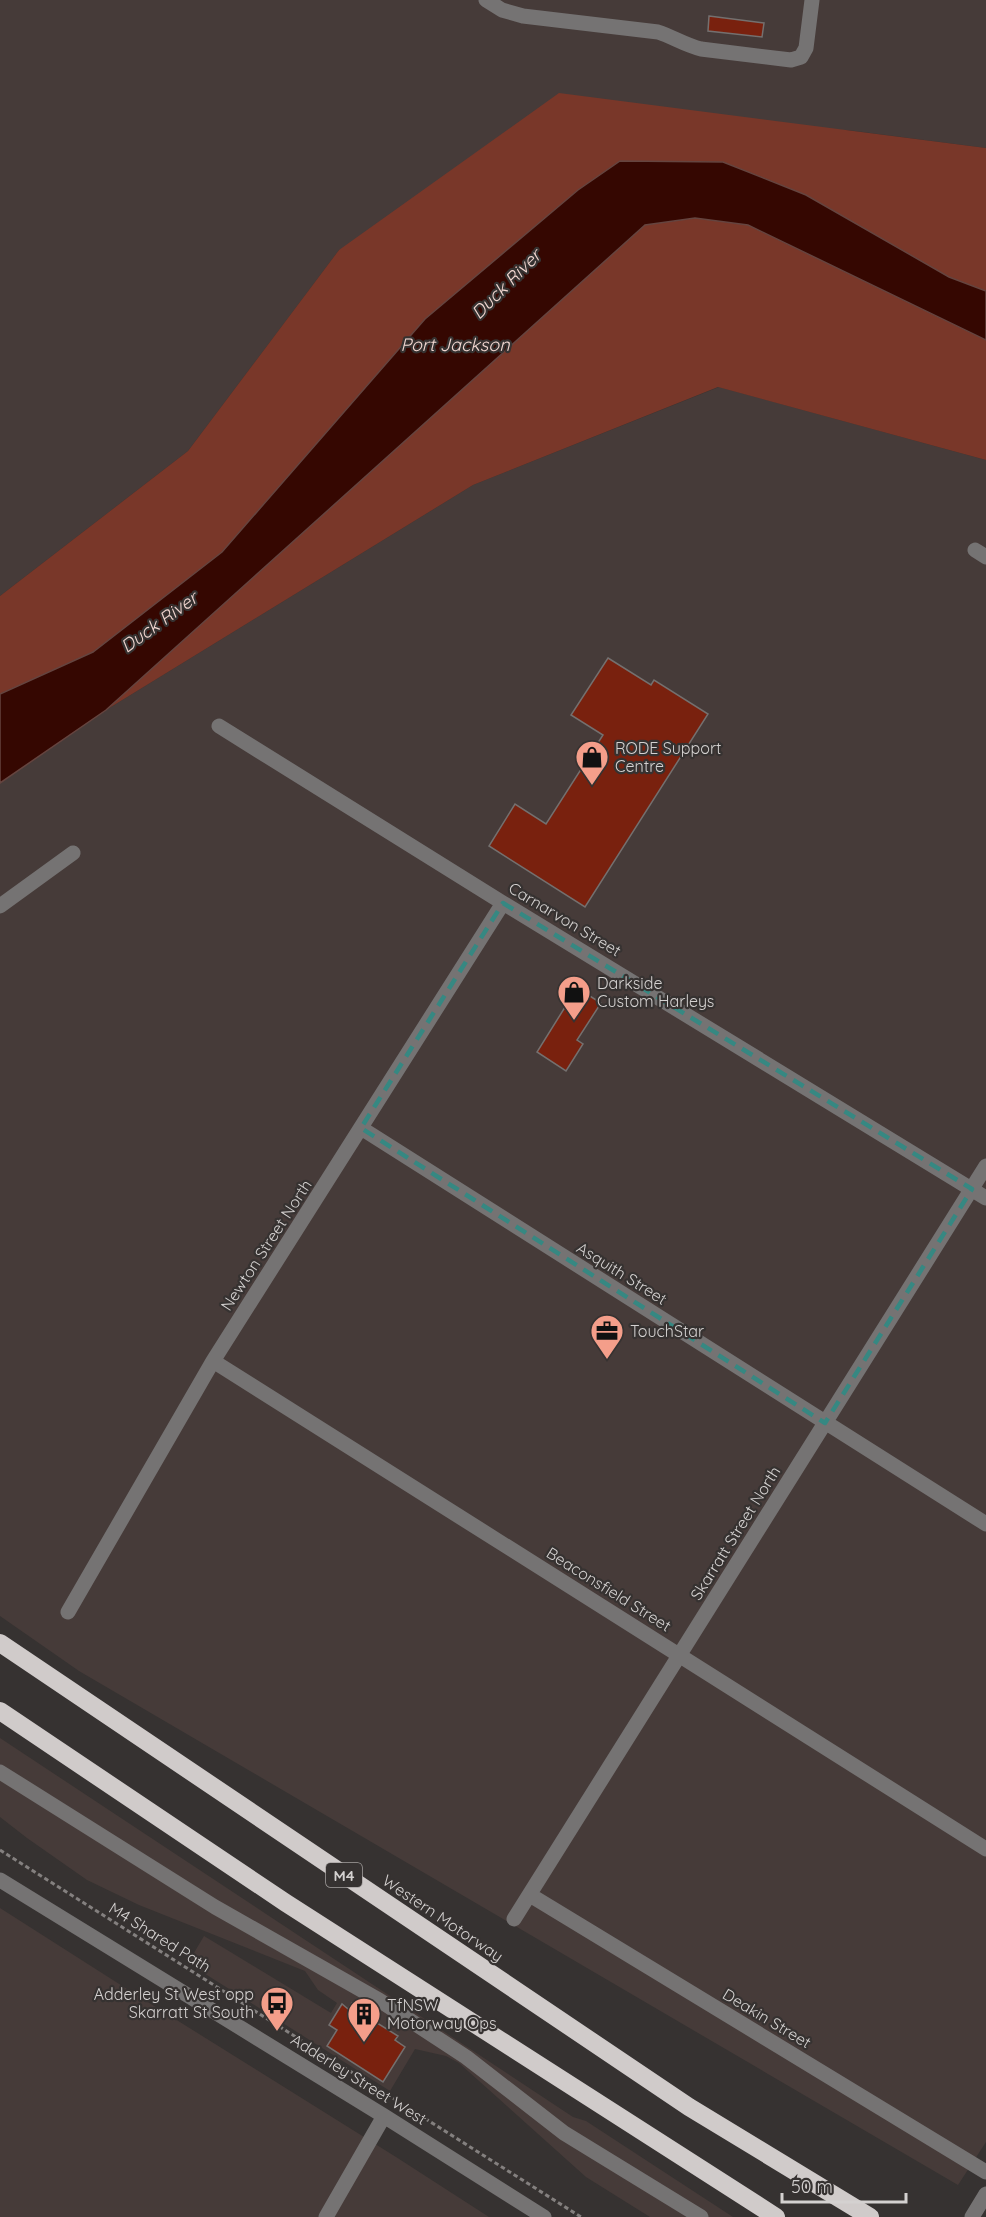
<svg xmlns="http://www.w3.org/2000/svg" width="986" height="2217" viewBox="0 0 986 2217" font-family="Quicksand,sans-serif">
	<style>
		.built { fill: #463b39 }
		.green { fill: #793729 }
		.water { fill: #350701; stroke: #65443f; stroke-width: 1.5 }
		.building { fill: #79210e; stroke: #74706f; stroke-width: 1.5 }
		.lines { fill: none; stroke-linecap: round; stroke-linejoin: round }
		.path { stroke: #84807f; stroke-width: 3; stroke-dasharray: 4.5 3; stroke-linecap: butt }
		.minor { stroke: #757373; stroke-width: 15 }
		.highway { stroke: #d0cbca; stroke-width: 18 }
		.marked { fill: none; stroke: #368882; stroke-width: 4.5; stroke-dasharray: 12 8; stroke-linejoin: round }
		.labels { text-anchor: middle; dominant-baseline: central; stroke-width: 4.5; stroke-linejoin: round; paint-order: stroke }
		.shield { fill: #363231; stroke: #a5a1a0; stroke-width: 1.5 }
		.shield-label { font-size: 15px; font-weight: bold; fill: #d4d1d0 }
		.poi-label { font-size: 16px; fill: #d4d1d0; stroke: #363231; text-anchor: start }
		.street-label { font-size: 16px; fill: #d4d1d0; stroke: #363231 }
		.water-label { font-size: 18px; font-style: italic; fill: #f3d8d2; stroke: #363231 }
	</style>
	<rect width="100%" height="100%" fill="#363231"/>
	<path class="built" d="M0 0H986V148L847 130 339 250 188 451 0 596Z
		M719 387 986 460V2142L958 2185 79 1671 0 1616V783L106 710 473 485Z
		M0 1738 573 2117 586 2121 733 2217H650L586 2177 459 2063 446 2056 415 2049 390 2091 188 1963 204 1936 331 2013 337 2003 318 1990 305 1971 139 1905 87 1880 27 1838 0 1817Z
		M0 1908 127 1989 396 2157 489 2217H0Z"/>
	<path class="green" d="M559 93 986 148V291L949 277 806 195 723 162 620 161 425 319 222 552 93 652 0 694V596L188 451 339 250Z
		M695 218 748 225 986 340V460L718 387 473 485 106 710 645 225Z"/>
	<path class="water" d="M620 161 723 162 806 195 949 277 986 291V340L748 225 695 218 645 225 106 710 0 783V694L93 652 222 552 425 319 578 190Z"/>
	<path class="building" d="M709 16 764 23 762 37 708 31Z
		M608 658 651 685 654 680 708 714 585 907 489 846 515 804 546 824 603 735 571 715Z
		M577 988 601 1003 577 1040 583 1044 566 1071 537 1052Z
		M352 2003 379 2020 377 2023 398 2036 395 2040 405 2047 383 2082 327 2046 337 2030 329 2025 342 2004 348 2009Z"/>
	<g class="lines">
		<path class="path" d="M0 1850 581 2217"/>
		<path class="minor" d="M486 0 502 10 523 16 658 32C673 37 685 45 701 49L791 60 801 57 806 48 812 0
			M975 550 986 557
			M219 726 503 903 986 1198
			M0 906 73 853
			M361 1128 986 1524
			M213 1361 986 1849
			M68 1612 213 1361 503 903
			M0 1772 215 1907 379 2000 466 2057 564 2133 701 2217
			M0 1880 384 2116 544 2217
			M530 1895 986 2172
			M514 1919 986 1166
			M326 2217 384 2116
			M972 2217 986 2194"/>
		<path class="highway" d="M0 1643 689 2107 870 2217
			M0 1711 286 1903 776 2217"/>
	</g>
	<path class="marked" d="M503 903 972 1189 825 1423 361 1128Z"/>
	<defs>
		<symbol id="shop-pin" viewBox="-11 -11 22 30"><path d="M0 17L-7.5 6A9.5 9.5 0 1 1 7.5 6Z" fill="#f49e8a" stroke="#363231"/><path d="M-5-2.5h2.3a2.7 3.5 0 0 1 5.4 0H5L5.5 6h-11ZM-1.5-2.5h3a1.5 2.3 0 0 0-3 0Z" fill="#111"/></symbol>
		<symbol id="office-pin" viewBox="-11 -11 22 30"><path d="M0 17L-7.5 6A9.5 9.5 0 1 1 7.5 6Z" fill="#f49e8a" stroke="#363231"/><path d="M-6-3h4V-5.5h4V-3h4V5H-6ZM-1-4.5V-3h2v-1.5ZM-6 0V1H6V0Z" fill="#111"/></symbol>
		<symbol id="bus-pin" viewBox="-11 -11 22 30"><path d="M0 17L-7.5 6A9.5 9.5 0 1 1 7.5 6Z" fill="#f49e8a" stroke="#363231"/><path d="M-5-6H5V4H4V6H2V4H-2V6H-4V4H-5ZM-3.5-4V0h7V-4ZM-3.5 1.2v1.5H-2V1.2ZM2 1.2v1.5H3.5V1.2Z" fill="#111"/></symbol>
		<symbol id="building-pin" viewBox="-11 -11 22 30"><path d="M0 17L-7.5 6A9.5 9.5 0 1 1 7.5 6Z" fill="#f49e8a" stroke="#363231"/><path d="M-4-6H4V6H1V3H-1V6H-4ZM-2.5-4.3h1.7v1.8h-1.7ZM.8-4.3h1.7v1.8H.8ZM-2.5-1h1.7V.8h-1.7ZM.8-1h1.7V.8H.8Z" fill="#111"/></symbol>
	</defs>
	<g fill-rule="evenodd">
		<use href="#shop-pin" x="573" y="738" width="38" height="52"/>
		<use href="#shop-pin" x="555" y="973" width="38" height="52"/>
		<use href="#office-pin" x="588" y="1312" width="38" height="52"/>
		<use href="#bus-pin" x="258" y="1984" width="38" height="52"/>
		<use href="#building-pin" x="345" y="1995" width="38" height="52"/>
	</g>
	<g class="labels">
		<rect class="shield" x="326" y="1863" width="36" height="24" rx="4.5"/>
		<g class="shield-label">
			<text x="344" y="1875">M4</text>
		</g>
		<g class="poi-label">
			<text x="615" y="748">RODE Support<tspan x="615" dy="18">Centre</tspan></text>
			<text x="597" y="983">Darkside<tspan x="597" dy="18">Custom Harleys</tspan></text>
			<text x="630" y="1331">TouchStar</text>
			<text x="254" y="1994" text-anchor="end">Adderley St West opp<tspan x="254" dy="18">Skarratt St South</tspan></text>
			<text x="387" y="2005">TfNSW<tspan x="387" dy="18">Motorway Ops</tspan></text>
		</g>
		<g class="street-label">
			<text transform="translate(565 919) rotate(31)">Carnarvon Street</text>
			<text transform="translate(266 1245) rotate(-57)">Newton Street North</text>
			<text transform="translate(622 1273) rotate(32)">Asquith Street</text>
			<text transform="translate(735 1533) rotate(-58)">Skarratt Street North</text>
			<text transform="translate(609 1589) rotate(32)">Beaconsfield Street</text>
			<text transform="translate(443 1918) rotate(34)">Western Motorway</text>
			<text transform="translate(160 1937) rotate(32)">M4 Shared Path</text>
			<text transform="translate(767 2018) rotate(31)">Deakin Street</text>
			<text transform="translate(359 2079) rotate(32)">Adderley Street West</text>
		</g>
		<g class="water-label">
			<text transform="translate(506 284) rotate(-45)">Duck River</text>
			<text x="455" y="344">Port Jackson</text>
			<text transform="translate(159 622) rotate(-36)">Duck River</text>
		</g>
	</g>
	<path d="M782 2193v9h124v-9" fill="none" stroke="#d4d1d0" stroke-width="3"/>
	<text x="791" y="2193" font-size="18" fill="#d4d1d0" stroke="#363231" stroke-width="4.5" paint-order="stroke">50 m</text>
</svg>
